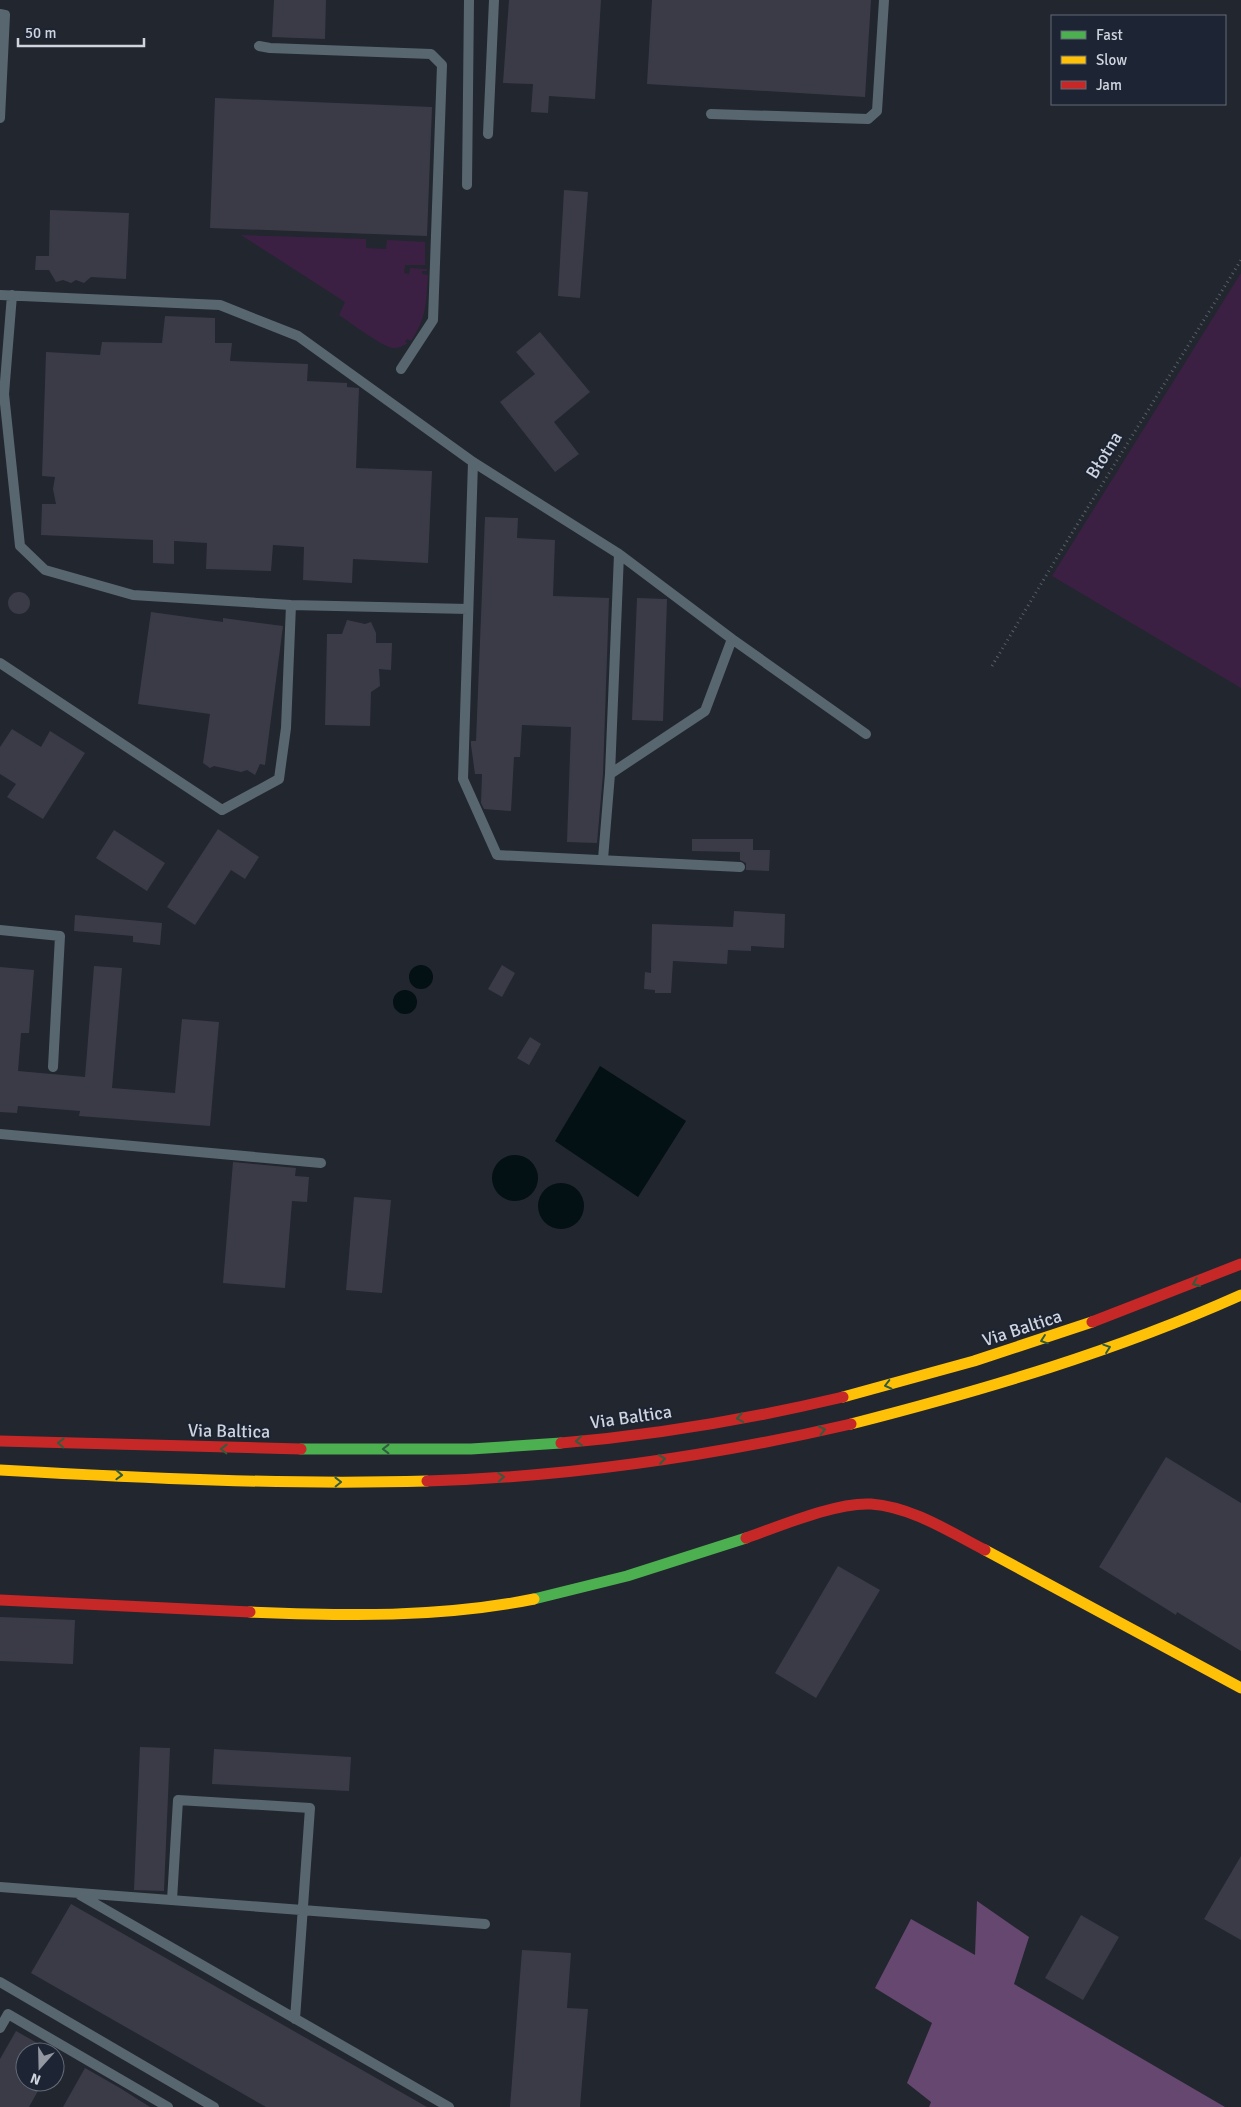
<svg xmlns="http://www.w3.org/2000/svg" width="1241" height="2107" viewBox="0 0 1241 2107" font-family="Signika,sans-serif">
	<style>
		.green { fill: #3c2044 }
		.forest { fill: #664770 }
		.water { fill: #031014 }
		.building { fill: #3b3b48 }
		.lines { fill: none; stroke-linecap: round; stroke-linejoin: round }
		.path { stroke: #576067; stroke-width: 3; stroke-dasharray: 1 4; stroke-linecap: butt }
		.lane { stroke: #58666f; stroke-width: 10 }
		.fast { stroke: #4caf50; stroke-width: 11 }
		.slow { stroke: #ffc107; stroke-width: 11 }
		.jam { stroke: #c62828; stroke-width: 11 }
		.oneway { stroke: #305c3f }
		.labels { text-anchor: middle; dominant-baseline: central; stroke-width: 4; stroke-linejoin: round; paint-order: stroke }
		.street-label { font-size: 18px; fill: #cfd4de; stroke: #1d2433 }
	</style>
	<rect width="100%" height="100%" fill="#22262e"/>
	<path class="green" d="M241 235 366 239V248L386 249 387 240 425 242V265H405L404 273 409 274 410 268 427 269V271H422V274L428 275C426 302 427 317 411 341L407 339 405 342 408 343C403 346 399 348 393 348 381 346 351 323 339 315L345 302Z
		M1241 273V688L1052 576Z"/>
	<path class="forest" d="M977 1901 1029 1937 1014 1984 1225 2107H929L931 2102 907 2083 932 2023 875 1988 911 1919 975 1955Z"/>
	<path class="water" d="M409 977a12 12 0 1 1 24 0a12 12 0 1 1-24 0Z
		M393 1002a12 12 0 1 1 24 0a12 12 0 1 1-24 0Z
		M600 1066 686 1121 638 1197 555 1141Z
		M492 1178a23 23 0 1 1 46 0a23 23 0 1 1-46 0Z
		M538 1206a23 23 0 1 1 46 0a23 23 0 1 1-46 0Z"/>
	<path class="building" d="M274 0H326L325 39 272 37Z
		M509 0H601L595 99 549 96 548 113 531 112 533 84 503 83Z
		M652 0H871L865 97 647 84Z
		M215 98 432 107 427 236 210 228Z
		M564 190 588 192 580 298 558 296Z
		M50 210 129 213 126 279 91 277 84 283 76 280 71 283 63 280 56 282 49 270H35L36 256H49Z
		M165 316 215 318V343H232L230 361 308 364 307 381 347 383V387L359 388 356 468 432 471 428 563 353 559 352 583 303 580 304 547 273 545 271 571 206 569 207 543 174 541V564L153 563V540L41 535 42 504H56L53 489 55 477 42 476 46 352 100 355 102 342 162 343Z
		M540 332 590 392 554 422 579 454 555 472 500 402 535 374 516 352Z
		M485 517 518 518 517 538 555 540 553 596 609 598 603 774 597 843 567 842 571 727 522 725 520 757H514L511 811 484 809 481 803 482 774H475L471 745V741H476Z
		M8 603a11 11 0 1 1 22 0a11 11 0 1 1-22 0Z
		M637 598 667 599 663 721 632 720Z
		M151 612 223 622V618L283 626 265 765 260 764 255 775 247 770 241 772 214 766 210 768 203 763 210 714 138 704Z
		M347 620 365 624 371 622 376 633V643H392L391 670 379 669 380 686 371 692 370 726 325 725 327 634H342Z
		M12 729 41 747 50 731 85 753 43 819 7 797 16 784 0 774V747Z
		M218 829 259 857 245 879 231 870 195 925 167 907Z
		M114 830 165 863 147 891 96 858Z
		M692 839H753V850H770L769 871 746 870V863L740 860V852L692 851Z
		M734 911 785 914 784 948 751 946V951L728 950 727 964 673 961 671 993H655V990L644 989 645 972 651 973 652 924 733 927Z
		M75 915 162 923 160 945 133 942V936L74 931Z
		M502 965 515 973 502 997 488 989Z
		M94 966 122 968 112 1088 175 1093 182 1019 219 1022 210 1126 79 1116 80 1111 18 1106 17 1113 0 1112V967L34 970 29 1033H21L18 1071 85 1077Z
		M530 1037 541 1044 529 1065 517 1058Z
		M233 1162 296 1168 295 1176 309 1177 307 1202 292 1201 285 1288 223 1283Z
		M354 1197 391 1200 382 1293 346 1290Z
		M1166 1457 1241 1503V1651L1177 1612 1176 1615 1099 1567Z
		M838 1566 880 1590 816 1698 775 1673Z
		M0 1617 75 1620 73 1664 0 1661Z
		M140 1747 170 1748 164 1891 134 1890Z
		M214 1749 351 1757 349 1791 212 1784Z
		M1241 1856V1940L1204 1919Z
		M71 1904 427 2107H266L31 1973Z
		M1081 1915 1119 1937 1083 2000 1045 1978Z
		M522 1950 571 1953 567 2008 588 2009 580 2107H510Z
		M16 2031 53 2052H25V2082H43L29 2107H0V2059Z
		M85 2068 120 2088 150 2107H63Z"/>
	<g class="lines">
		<path class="path" d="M992 666 1059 554 1241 260"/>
		<path class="lane" d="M0 14 5 15 0 118
			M259 46 270 48 431 54 442 65 433 320 401 369
			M711 114 868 119 877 111 884 0
			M488 134 494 0
			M467 185 469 0
			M0 295 220 305 298 336 473 462 619 554 732 639 866 734
			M12 295 4 394 20 546 45 570 133 595 291 605 468 609
			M473 462 463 779 497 855 740 867
			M0 663 222 810 279 779 286 728 291 605
			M610 774 705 711 732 639
			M603 859 610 774 619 554
			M0 930 60 936 53 1067
			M0 1134 321 1163
			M0 1887 485 1924
			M80 1895 449 2107
			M172 1900 178 1800 310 1808 295 2019
			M0 1982 214 2107
			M0 2028 8 2014 168 2107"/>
		<path class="fast" d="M301 1449H471L561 1443
			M534 1599 627 1576 746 1538"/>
		<path class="slow" d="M843 1397 974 1361 1092 1322
			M851 1424C984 1390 1116 1351 1241 1295
			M0 1470C142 1478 285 1485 427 1481
			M985 1550 1241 1688
			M250 1612C345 1616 440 1618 534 1599"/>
		<path class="jam" d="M1092 1322 1241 1264
			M0 1441 301 1449
			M561 1443C656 1435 750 1419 843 1397
			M427 1481C570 1477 712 1456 851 1424
			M746 1538C780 1526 836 1502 871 1504 912 1507 950 1532 985 1550
			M0 1600 250 1612"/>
	</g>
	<defs><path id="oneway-chevron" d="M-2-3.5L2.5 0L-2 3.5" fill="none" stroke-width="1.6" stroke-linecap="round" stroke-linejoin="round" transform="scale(1.25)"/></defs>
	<g class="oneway">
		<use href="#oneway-chevron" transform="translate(1196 1283) rotate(157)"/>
		<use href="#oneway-chevron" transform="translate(1044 1340) rotate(161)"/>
		<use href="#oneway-chevron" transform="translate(1107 1348) rotate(-19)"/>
		<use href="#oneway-chevron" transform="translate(888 1385) rotate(166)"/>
		<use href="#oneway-chevron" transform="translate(740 1418) rotate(170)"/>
		<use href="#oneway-chevron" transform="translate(822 1430) rotate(-12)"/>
		<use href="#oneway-chevron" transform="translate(579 1441) rotate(174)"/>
		<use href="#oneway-chevron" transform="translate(61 1443) rotate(-178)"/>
		<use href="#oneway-chevron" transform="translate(224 1449) rotate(-179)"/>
		<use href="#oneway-chevron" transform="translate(386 1449) rotate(180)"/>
		<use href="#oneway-chevron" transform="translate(662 1459) rotate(-8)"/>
		<use href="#oneway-chevron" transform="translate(119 1475) rotate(2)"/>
		<use href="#oneway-chevron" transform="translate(501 1477) rotate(-4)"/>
		<use href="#oneway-chevron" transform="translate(338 1482) rotate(-1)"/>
	</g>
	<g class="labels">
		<g class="street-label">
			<text transform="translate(1104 455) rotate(-58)">Błotna</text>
			<text transform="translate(1022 1328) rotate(-18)">Via Baltica</text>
			<text transform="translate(631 1417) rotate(-8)">Via Baltica</text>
			<text transform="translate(229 1431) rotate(1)">Via Baltica</text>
		</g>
	</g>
	<rect x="1051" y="15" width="175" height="90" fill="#1d2433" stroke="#646a77"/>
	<rect x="1061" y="31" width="25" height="8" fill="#4caf50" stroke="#646a77"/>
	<text x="1096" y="40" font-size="15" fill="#cfd4de">Fast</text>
	<rect x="1061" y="56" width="25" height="8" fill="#ffc107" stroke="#646a77"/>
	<text x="1096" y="65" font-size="15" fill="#cfd4de">Slow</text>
	<rect x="1061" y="81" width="25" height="8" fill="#c62828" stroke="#646a77"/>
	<text x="1096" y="90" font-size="15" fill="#cfd4de">Jam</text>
	<g transform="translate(40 2067) rotate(200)"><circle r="24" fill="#1d2433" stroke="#646a77"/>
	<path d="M0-4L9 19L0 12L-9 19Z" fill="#9297a0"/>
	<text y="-8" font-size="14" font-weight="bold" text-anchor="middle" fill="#cfd4de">N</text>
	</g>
	<path d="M18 38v8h126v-8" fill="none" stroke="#cfd4de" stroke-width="2.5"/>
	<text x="25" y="38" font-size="15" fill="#cfd4de" stroke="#1d2433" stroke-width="4" paint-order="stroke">50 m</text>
</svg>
